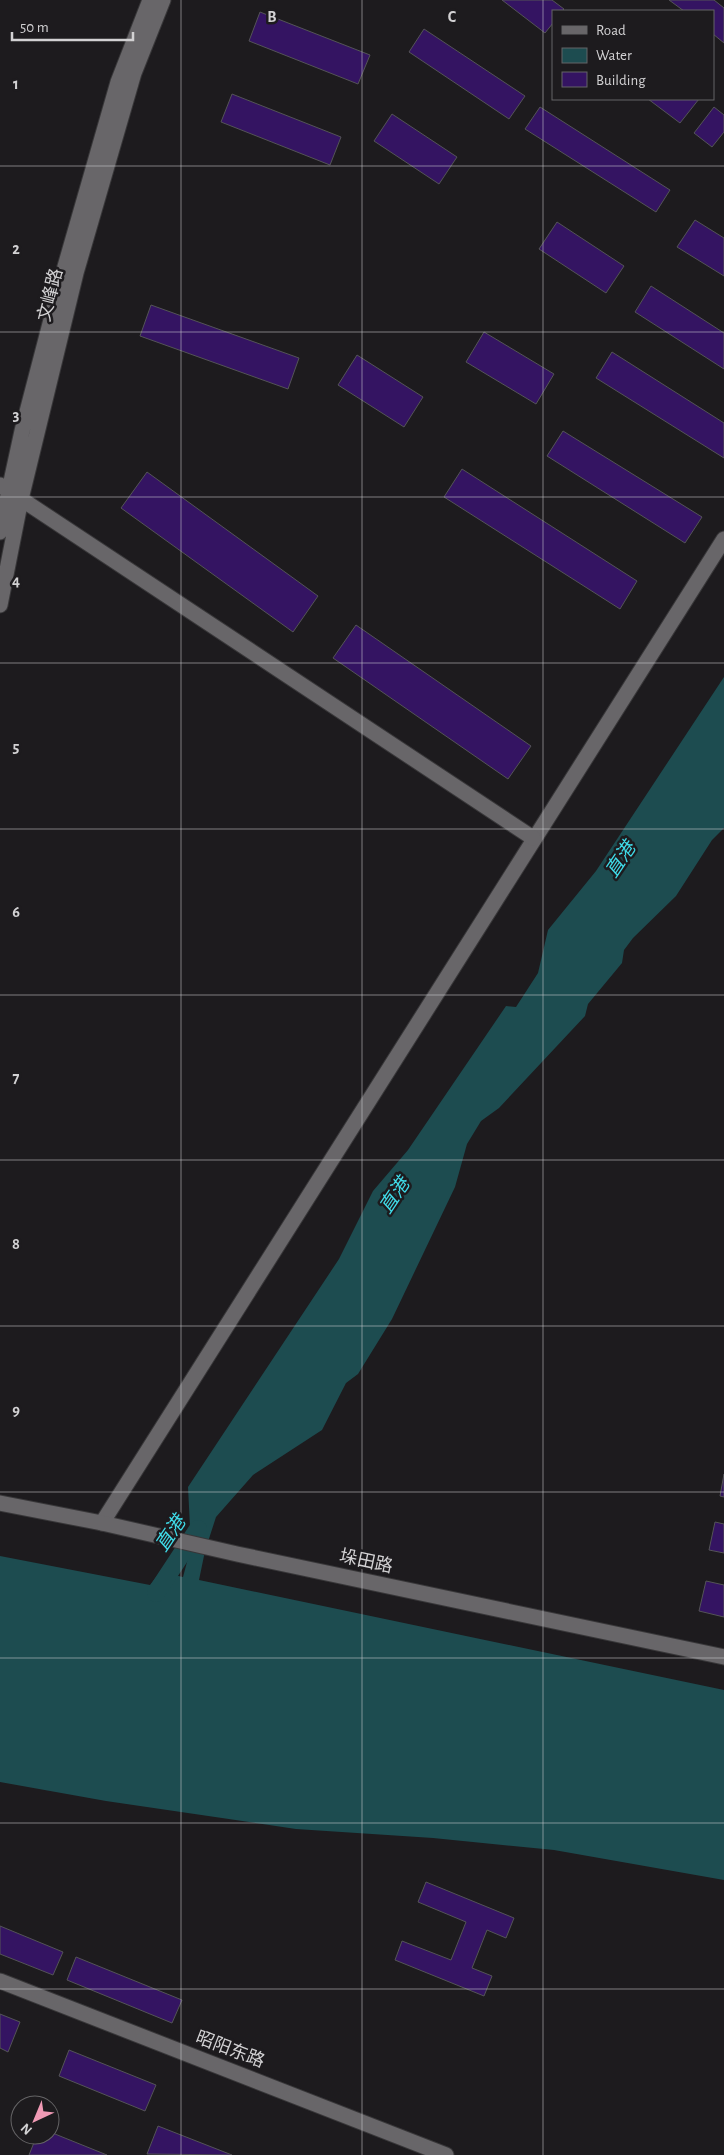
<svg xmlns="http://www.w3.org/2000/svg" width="724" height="2155" viewBox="0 0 724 2155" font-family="'Alegreya Sans','Noto Sans SC',sans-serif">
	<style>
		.water { fill: #1d4c50 }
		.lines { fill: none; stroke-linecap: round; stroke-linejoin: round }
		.canal { stroke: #1d4c50; stroke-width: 18 }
		.building { fill: #341462; stroke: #545457 }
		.minor-casing { stroke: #383739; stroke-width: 17 }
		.tertiary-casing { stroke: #383739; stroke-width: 17 }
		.minor { stroke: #686669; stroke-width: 15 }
		.tertiary { stroke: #686669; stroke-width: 15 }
		.grid { fill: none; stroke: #d2d1d3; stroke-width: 1; stroke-opacity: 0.55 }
		.labels { text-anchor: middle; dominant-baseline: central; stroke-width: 5; stroke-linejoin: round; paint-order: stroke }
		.street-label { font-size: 18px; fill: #d2d1d3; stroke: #1d1b1e }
		.water-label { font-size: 19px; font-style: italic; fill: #3fdbe8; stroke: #1d1b1e }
		.grid-label { font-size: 16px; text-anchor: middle; font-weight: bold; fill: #d2d1d3; stroke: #1d1b1e; stroke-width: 5; stroke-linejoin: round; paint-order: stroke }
	</style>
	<rect width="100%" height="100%" fill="#1d1b1e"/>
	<path class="water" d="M724 677V828L712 840 676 896 633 938 624 950 622 963 588 1004 585 1016 499 1108 481 1121 467 1144 455 1187 392 1319 358 1374 346 1383 322 1430 253 1475 216 1517 205 1551 199 1580 724 1690V1880L554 1850 433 1838 296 1829 106 1801 0 1782V1556L150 1585 160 1572 183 1577 191 1547 188 1487 339 1259 373 1191 408 1150 506 1006 516 1007 538 973 548 930 596 871Z"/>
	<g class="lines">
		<path class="canal" d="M156 1593 198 1529"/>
	</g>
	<path class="building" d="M502 0H552L564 9 562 11H553V23L545 33Z
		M669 0H714L724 8V43L713 34V11H684Z
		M260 12 370 55 358 84 249 41Z
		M424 29 525 96 509 119 409 52Z
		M232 94 341 137 330 165 221 122Z
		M648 99H699L680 123Z
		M540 107 670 190 656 212 525 129Z
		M714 107 724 115V132L712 147 694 133Z
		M392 114 457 157 439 184 374 141Z
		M695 220 724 238V276L677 247Z
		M557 222 624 266 606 293 539 249Z
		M651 286 724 333V369L635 312Z
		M151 305 299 358 288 389 140 336Z
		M484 332 554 374 536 404 466 362Z
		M612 352 724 423V458L596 378Z
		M357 355 423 397 404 427 338 385Z
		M563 431 702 517 685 543 547 456Z
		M462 469 637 581 620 609 444 497Z
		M147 472 318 596 293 632 121 508Z
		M356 625 531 746 508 779 333 658Z
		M724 1474V1497L720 1496Z
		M715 1522 724 1524V1553L709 1550Z
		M706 1581 724 1585V1617L699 1611Z
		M426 1882 514 1918 506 1938 487 1930 472 1968 492 1976 484 1996 395 1960 402 1941 451 1960 466 1922 418 1902Z
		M0 1926 63 1952 53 1975 0 1954Z
		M76 1957 182 2000 172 2023 67 1980Z
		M0 2014 20 2022 8 2052 0 2048Z
		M69 2050 156 2085 145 2111 59 2076Z
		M158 2126 232 2155 147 2154Z
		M50 2132 107 2155H29L37 2135H50Z"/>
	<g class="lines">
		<defs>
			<path id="minor" d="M102 1523 724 539"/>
			<path id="tertiary" d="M0 485 533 838
				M0 532 22 431 64 270 118 82 150 0
				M0 605 21 499 76 273 134 73 163 0
				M0 1503 102 1523 237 1554 724 1657
				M0 1981 446 2155"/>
		</defs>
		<use href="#minor" class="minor-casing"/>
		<use href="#tertiary" class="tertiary-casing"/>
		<use href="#minor" class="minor"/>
		<use href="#tertiary" class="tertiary"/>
	</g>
	<path class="grid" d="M181 0V2155M362 0V2155M543 0V2155M0 166H724M0 332H724M0 497H724M0 663H724M0 829H724M0 995H724M0 1160H724M0 1326H724M0 1492H724M0 1658H724M0 1823H724M0 1989H724"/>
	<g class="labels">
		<g class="street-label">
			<text transform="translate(51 295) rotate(-76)">文峰路</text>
			<text transform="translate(366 1562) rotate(12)">垛田路</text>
			<text transform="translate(230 2050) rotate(21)">昭阳东路</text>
		</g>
		<g class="water-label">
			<text transform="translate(621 860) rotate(-56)">直港</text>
			<text transform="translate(395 1196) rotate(-56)">直港</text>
			<text transform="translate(171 1534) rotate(-56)">直港</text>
		</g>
	</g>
	<g class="grid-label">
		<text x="272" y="22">B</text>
		<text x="452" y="22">C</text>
		<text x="16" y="89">1</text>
		<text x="16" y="254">2</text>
		<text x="16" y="420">3</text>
		<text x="16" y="586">4</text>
		<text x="16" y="752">5</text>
		<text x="16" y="917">6</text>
		<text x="16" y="1083">7</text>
		<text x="16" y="1249">8</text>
		<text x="16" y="1415">9</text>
	</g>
	<rect x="552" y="10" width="162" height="90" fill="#1d1b1e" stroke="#656466"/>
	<rect x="562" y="26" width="25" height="8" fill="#686669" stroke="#656466"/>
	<text x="596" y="35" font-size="15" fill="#d2d1d3">Road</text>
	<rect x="562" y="48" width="25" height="15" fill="#1d4c50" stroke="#656466"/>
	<text x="596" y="60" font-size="15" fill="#d2d1d3">Water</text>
	<rect x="562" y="72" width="25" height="15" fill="#341462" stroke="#656466"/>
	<text x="596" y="85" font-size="15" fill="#d2d1d3">Building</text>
	<g transform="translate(35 2120) rotate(224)"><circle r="24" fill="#1d1b1e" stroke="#656466"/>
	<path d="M0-4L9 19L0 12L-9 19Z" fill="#f09ab5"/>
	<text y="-8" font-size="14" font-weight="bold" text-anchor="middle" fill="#d2d1d3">N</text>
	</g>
	<path d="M12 32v8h121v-8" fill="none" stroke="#d2d1d3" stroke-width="2.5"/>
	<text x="20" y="32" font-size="15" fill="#d2d1d3" stroke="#1d1b1e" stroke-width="4" paint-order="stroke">50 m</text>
</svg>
